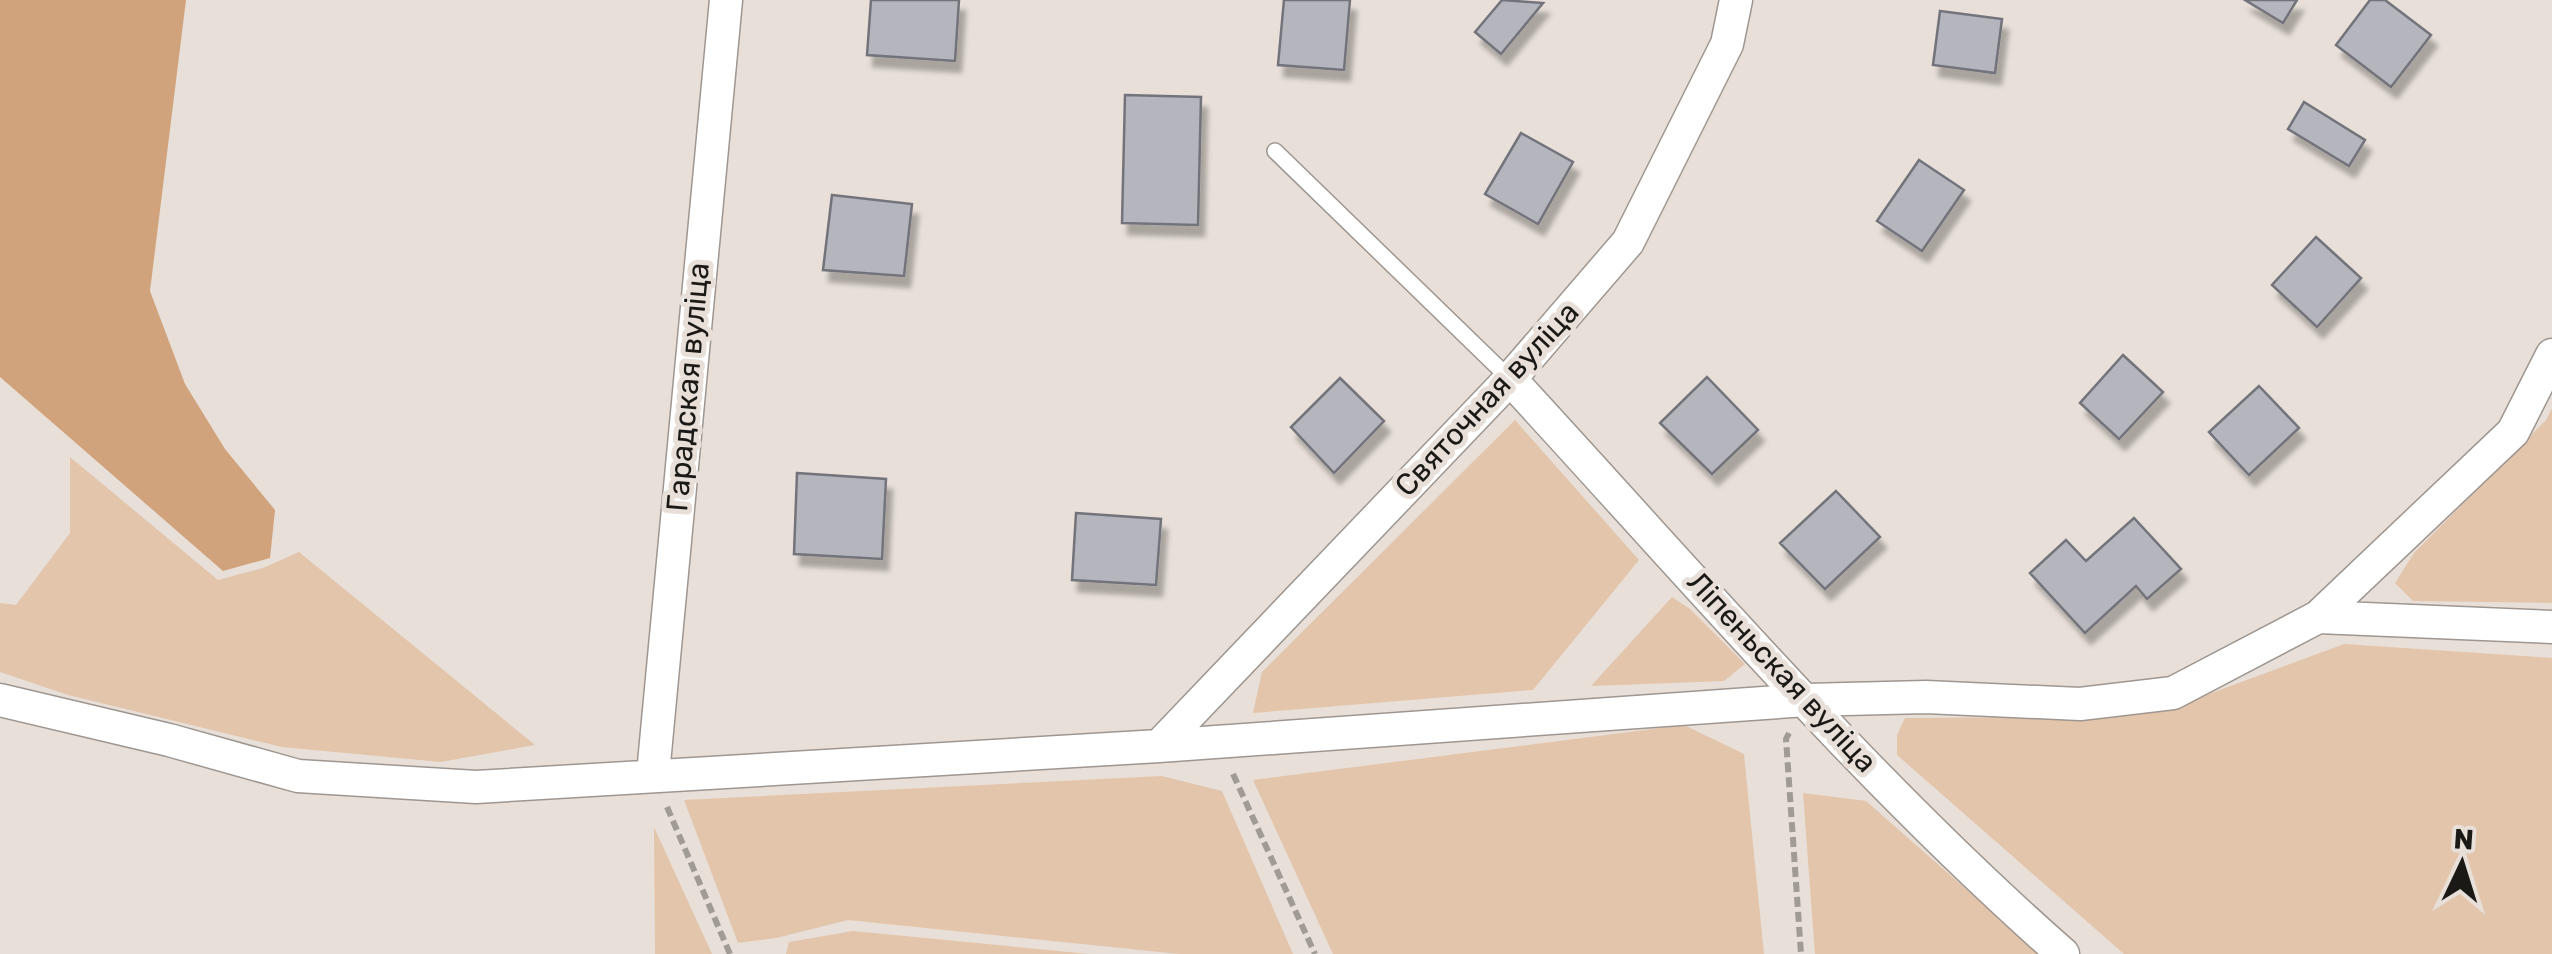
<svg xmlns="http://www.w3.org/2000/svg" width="2552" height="954" viewBox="0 0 2552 954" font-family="Rubik,sans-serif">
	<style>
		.green { fill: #e3c5ac }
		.forest { fill: #d1a37c }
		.building { fill: #b5b5be; stroke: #73737b; stroke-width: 2.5; filter: url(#shadow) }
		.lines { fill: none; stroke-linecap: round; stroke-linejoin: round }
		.lane-casing { stroke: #9e9690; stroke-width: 18 }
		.street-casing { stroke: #9e9690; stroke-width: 35 }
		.path { stroke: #a19b96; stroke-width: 6; stroke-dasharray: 10 5; stroke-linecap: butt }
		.lane { stroke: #fff; stroke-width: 15 }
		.street { stroke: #fff; stroke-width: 32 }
		.labels { text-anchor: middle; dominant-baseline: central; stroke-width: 10; stroke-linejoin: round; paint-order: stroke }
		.street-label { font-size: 30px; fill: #1b1916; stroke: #e7dfd8 }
	</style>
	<defs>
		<filter id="shadow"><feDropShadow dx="6" dy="11" stdDeviation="2.5" flood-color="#0004"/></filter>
	</defs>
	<rect width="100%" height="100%" fill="#e7dfd8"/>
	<path class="green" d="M2552 408V603L2413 601 2395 583 2414 553 2546 420Z
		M1515 420 1639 560 1533 690 1253 713 1262 672Z
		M70 457 218 580 263 568 299 552 535 745 441 762 282 747 68 695 0 672V603L16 605 70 533Z
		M1672 597 1690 609 1745 664 1724 681 1591 686Z
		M2344 644 2552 658V954H2124L1897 755V735L1905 718 2085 717 2182 704Z
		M1684 725 1744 754 1764 954H1333L1253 780Z
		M1162 776 1222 791 1293 954H1179L848 920 776 938 738 943 684 800Z
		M1803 793 1866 801 2040 954H1815Z
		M654 827 712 954H655Z
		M853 931 1089 954H786L789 942Z"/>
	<path class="forest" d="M0 0H186L150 291 185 384 225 449 275 510 270 558 223 571 0 377Z"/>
	<path class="building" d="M871 0H959L955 61 867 55Z
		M1284 0H1350L1344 70 1278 65Z
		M1502 0 1543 3 1501 54 1475 32Z
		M2245 0H2297L2283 23Z
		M2370 0H2385L2431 35 2391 87 2336 45Z
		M1940 11 2002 19 1995 73 1933 65Z
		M1125 95 1201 97 1198 225 1122 223Z
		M2304 102 2365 140 2349 166 2288 129Z
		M1521 133 1573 162 1538 224 1485 194Z
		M1919 160 1964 190 1922 251 1877 221Z
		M832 195 912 204 904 276 823 270Z
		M2316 237 2361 278 2317 327 2272 285Z
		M2123 355 2163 392 2119 439 2080 403Z
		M1707 377 1758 430 1712 474 1660 423Z
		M1340 378 1384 421 1334 473 1291 427Z
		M2259 386 2299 428 2249 475 2209 432Z
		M797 473 886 479 882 559 794 554Z
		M1836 491 1880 537 1825 589 1780 543Z
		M1076 513 1161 519 1156 585 1072 580Z
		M2134 518 2181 569 2147 599 2136 586 2085 633 2030 573 2066 540 2086 561Z"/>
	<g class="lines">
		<defs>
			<path id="lane" d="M1275 151 1510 379"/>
			<path id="street" d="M1510 379C1690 574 1864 779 2063 954
				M2318 617 2513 432 2552 355
				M0 700 169 740 298 776 476 787 1159 746 1806 700 1926 697 2080 704 2173 693 2318 617 2552 627
				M1159 746 1510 379 1628 242 1727 44 1736 0
				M653 774 726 0"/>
		</defs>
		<use href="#lane" class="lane-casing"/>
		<use href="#street" class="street-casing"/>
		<path class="path" d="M1789 733 1786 739 1801 954
			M1233 774 1315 954
			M667 807 730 954"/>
		<use href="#lane" class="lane"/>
		<use href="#street" class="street"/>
	</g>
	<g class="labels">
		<g class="street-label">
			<text transform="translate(688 387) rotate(-85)">Гарадская вуліца</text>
			<text transform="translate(1487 399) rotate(-47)">Святочная вуліца</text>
			<text transform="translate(1782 672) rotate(47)">Ліпеньская вуліца</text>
		</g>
	</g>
	<g transform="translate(2462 864) rotate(4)" stroke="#e7dfd8" stroke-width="8" paint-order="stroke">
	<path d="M0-8L18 38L0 25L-18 38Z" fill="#1b1916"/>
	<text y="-15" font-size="28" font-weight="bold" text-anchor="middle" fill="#1b1916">N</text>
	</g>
</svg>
